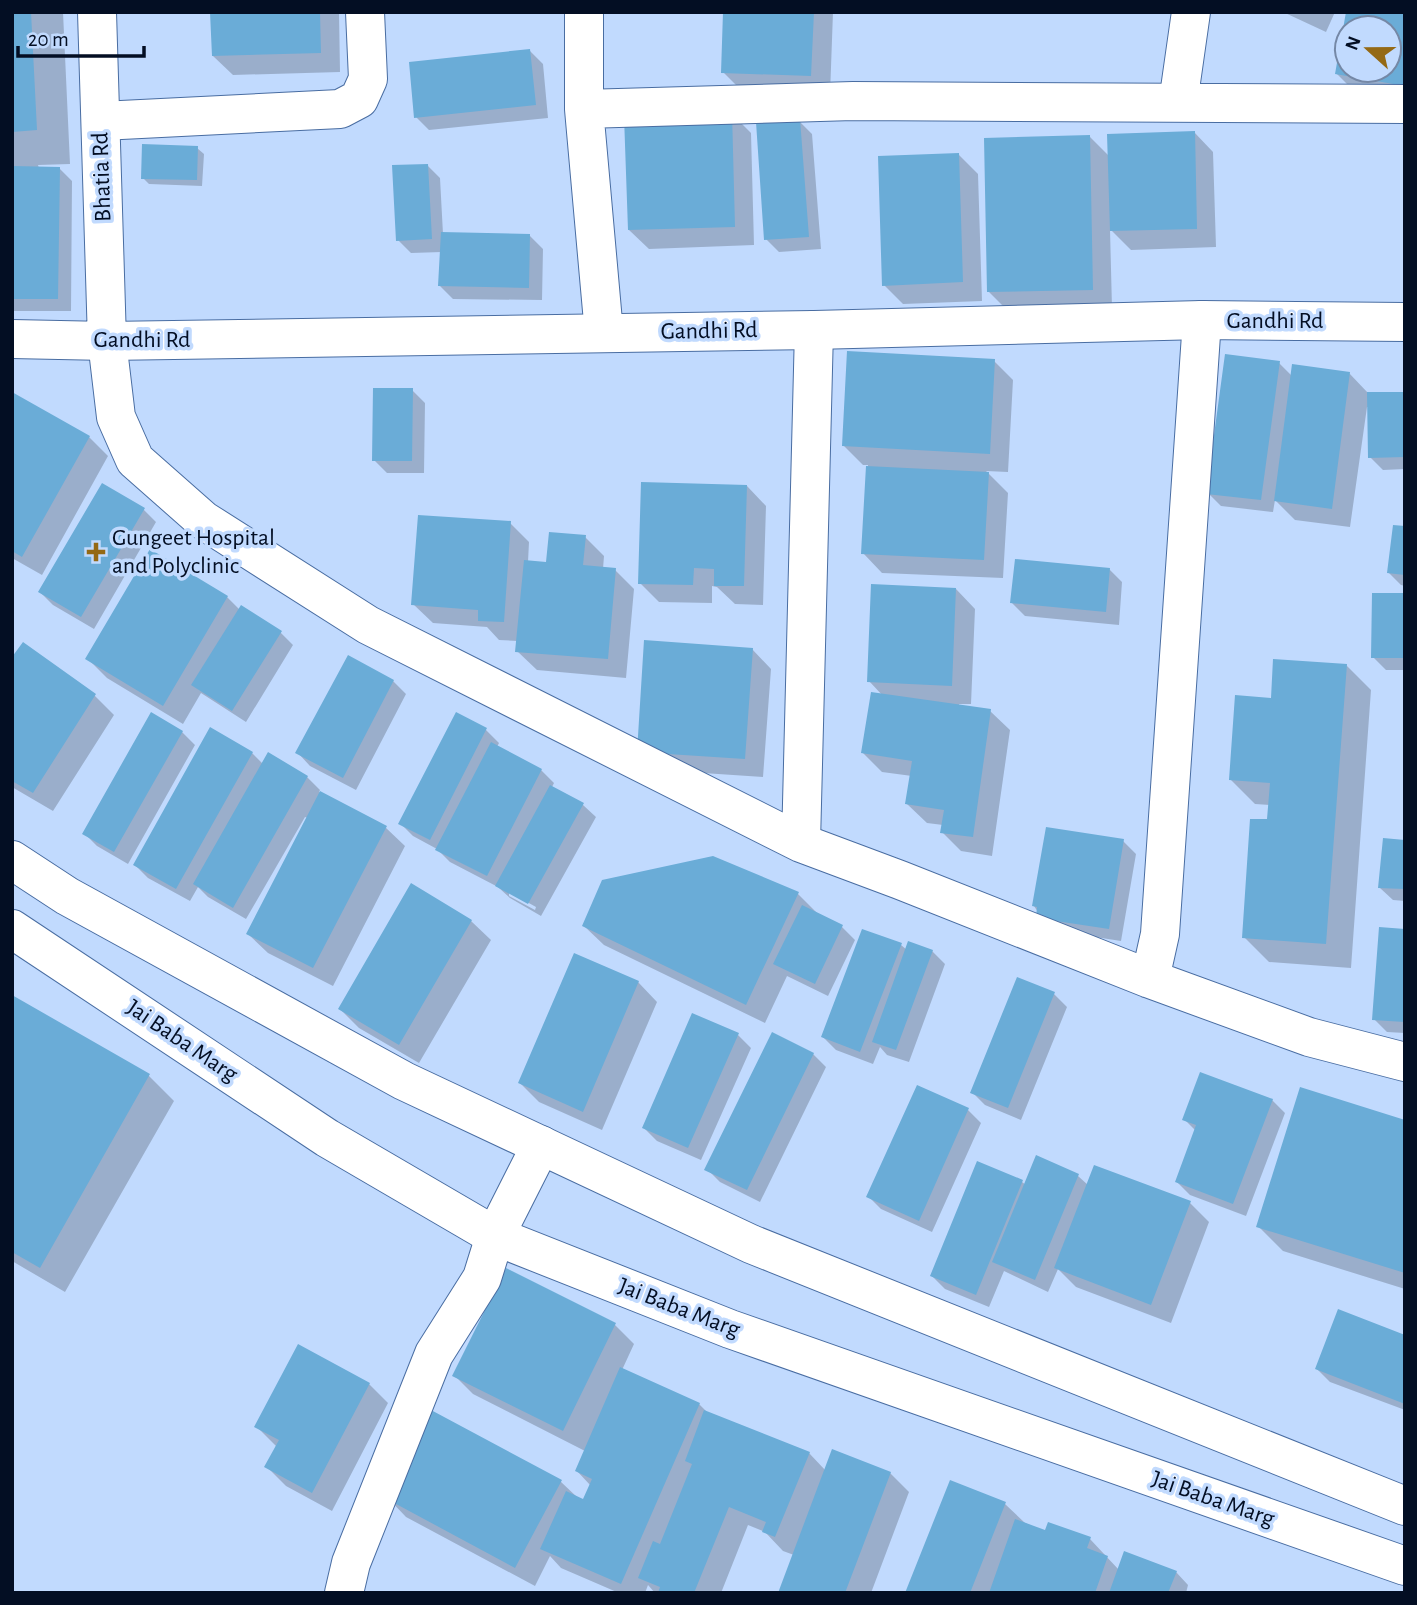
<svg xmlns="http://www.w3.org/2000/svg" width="1417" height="1605" viewBox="0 0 1417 1605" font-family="'Alegreya Sans',sans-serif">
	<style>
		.shadow { fill: #0003; fill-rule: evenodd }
		.building { fill: #6aacd7; fill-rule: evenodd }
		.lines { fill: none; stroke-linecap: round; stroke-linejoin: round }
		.minor-casing { stroke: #496da2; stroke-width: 40 }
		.tertiary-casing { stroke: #496da2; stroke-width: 40 }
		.minor { stroke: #fff; stroke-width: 38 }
		.tertiary { stroke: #fff; stroke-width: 38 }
		.poi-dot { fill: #946915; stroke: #c1dafe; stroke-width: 2.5 }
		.labels { text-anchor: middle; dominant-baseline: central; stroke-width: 7; stroke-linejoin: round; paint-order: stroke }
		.street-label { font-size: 24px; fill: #030e23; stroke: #c1dafe }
		.poi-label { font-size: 24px; fill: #030e23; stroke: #c1dafe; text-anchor: start }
	</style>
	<rect width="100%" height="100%" fill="#c1dafe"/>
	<path class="shadow" d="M12 12H63L70 164 38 165 39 168H59L72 181 71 311H14L12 309Z
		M212 12H339L340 72 233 75 213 56Z
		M427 12H537V14H429Z
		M725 12H833L830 95 742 91 723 72Z
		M1283 12H1335L1326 32Z
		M1348 12H1405V101L1356 93 1337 74ZM1347 28H1389V70H1347Z
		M530 51 543 64 548 118 429 130 416 117Z
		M732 114 751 133 754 245 649 249 629 230Z
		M799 121 812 134 821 249 779 252 766 239Z
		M1194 132 1213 152 1216 247 1131 250 1110 229 1112 308 1008 311 988 291 1090 137 1110 157Z
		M197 148 204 154 202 186 149 184 143 178Z
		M959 155 978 174 982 301 903 304 884 285Z
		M427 165 440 178 443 234 530 236 543 249 542 300 453 299 440 286 442 252 411 253 398 240Z
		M994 361 1013 380 1008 472 986 471 1008 493 1003 578 882 573 863 553 868 465H863L844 446Z
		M1279 363 1292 376 1349 373 1368 393H1405V469L1383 470 1370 457 1369 407H1367L1350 527 1295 520 1275 500 1273 512 1221 506 1208 493Z
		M412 390 425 403 424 473H387L374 460Z
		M12 394 89 437 108 456 42 575 12 558Z
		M747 486 766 506 763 605 735 604 717 587 712 586V603L659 602 640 583Z
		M143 509 156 522 94 629 53 605 40 592Z
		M510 523 529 542 528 562 548 564 585 537 604 556 603 569 615 570 634 589 626 678 537 670 517 651 518 641 499 640 487 627 433 623 413 604Z
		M1405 528V586L1401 585 1388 572Z
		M1109 569 1122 582 1119 625 1025 616 1012 603Z
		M956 589 975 609 971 704H959V706L990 711 1010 730 992 856 961 851 942 832 943 825 927 823 907 804 912 776 882 772 863 753 883 696 869 681Z
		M1405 595V670H1386L1373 657Z
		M227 597 240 610 280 632 293 645 246 722 201 693 183 724 107 678 87 658Z
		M23 645 95 696 114 715 53 811 12 787V661Z
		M752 649 771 669 763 777 658 770 638 751Z
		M349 657 393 681 406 694 356 790 310 766 298 753Z
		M1346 665 1371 690 1351 968 1269 962 1244 937 1269 821 1270 805 1255 804 1230 779 1272 699Z
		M456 714 486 730 499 743 497 747 541 770 554 783 552 787 583 805 596 817 541 916 510 898 498 887 450 862 437 849 413 836 400 823ZM509 892 536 907 535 910 509 896Z
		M182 732 195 745 128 864 97 846 84 833Z
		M252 753 263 764 307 777 320 790 319 792 385 827 405 846 333 986 268 953 248 934 308 818 305 817 246 919 208 897 198 887 190 901 148 878 135 865Z
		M1123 841 1136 854 1121 941 1050 930 1034 906Z
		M1405 842V901L1393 900 1380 888Z
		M798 894 817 913 842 927 855 940 828 996 787 976 765 1023 604 945 584 926Z
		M471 921 491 940 419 1063 359 1028 340 1009Z
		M1405 931V1033L1387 1032 1374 1019Z
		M901 945 907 950 932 951 945 964 909 1062 887 1055 880 1047 873 1064 836 1050 823 1037Z
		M638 982 657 1002 602 1130 539 1102 520 1083Z
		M1054 994 1067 1007 1021 1120 985 1105 972 1092Z
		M12 997 149 1076 174 1101 65 1292 12 1261Z
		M738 1035 751 1048 701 1160 657 1141 644 1128Z
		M813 1054 826 1067 760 1202 720 1182 707 1169Z
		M1272 1100 1285 1113 1246 1216 1190 1195 1177 1182 1196 1131 1184 1119Z
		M968 1110 981 1123 932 1232 881 1209 868 1196Z
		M1405 1122V1289L1283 1251 1258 1226Z
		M1037 1158 1078 1176 1088 1185 1190 1203 1209 1222 1171 1323 1076 1287 1058 1269 1048 1292 1004 1271 989 1307 945 1289 932 1276 1022 1182 1026 1185Z
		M506 1271 615 1325 634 1344 622 1370 699 1404 709 1414 809 1453 826 1471 890 1473 909 1492 871 1593H780L794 1555 783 1551 765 1532 748 1525 721 1593H655L648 1585 645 1593H619L561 1568 550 1556 535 1586 406 1517 387 1497 560 1481 578 1498 584 1501 591 1486 577 1471 585 1451 473 1394 454 1375Z
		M1405 1336V1410L1330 1382 1317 1369Z
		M369 1384 388 1403 332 1511 286 1486 267 1467 276 1446 257 1427Z
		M951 1482 1005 1504 1025 1523 1046 1532 1090 1539 1119 1570 1176 1572 1188 1585 1186 1593H907Z"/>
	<path class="building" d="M12 12H31L37 130 12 132Z
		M210 12H320L321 53 212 56Z
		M723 12H814L811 76 721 73Z
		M1346 12H1405V86L1335 74ZM1347 28H1389V70H1347Z
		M530 49 536 105 414 118 409 62Z
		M732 112 735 227 628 230 624 116Z
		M800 119 809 237 764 240 756 122Z
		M1195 131 1197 229 1110 231 1107 134Z
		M1090 135 1093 290 987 292 984 138Z
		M142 144 198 146 197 180 141 179Z
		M959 153 963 282 882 286 878 156Z
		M428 164 432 239 396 241 392 165Z
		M12 166 60 167 58 299H12Z
		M441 232 530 234 529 288 438 286Z
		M847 351 995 359 990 454 842 446Z
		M1225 354 1280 361 1261 500 1206 494Z
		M1292 364 1350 372 1332 509 1274 501Z
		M373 388H413L412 461H372Z
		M12 392 90 436 22 557 12 551Z
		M1367 392H1405V457L1368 458Z
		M866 466 989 472 984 560 861 554Z
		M641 482 747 485 744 586H714V569L694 568 693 585 638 584Z
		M102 483 145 508 81 617 38 592Z
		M418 515 511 521 504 622 478 621V610L411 605Z
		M1393 525 1405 526V575L1387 573Z
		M549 532 586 535 583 565 616 568 608 659 515 652 524 560 546 562Z
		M150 549 228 596 163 706 85 659Z
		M1015 559 1110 568 1106 612 1010 603Z
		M871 584 956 588 952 686 867 682Z
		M1372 593H1405V658H1371Z
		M241 605 282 631 232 711 191 685Z
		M644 640 753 648 745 759 637 752Z
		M23 642 96 694 33 793 12 781V657Z
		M348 655 394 680 343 778 295 753Z
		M1273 659 1347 664 1326 944 1242 938 1250 819H1267L1270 783 1229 780 1235 695 1271 698Z
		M871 692 991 709 973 837 940 833 944 810 905 804 912 761 861 753Z
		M151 712 183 731 114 852 82 834Z
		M456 712 487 728 430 840 398 824Z
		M210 727 253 752 176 889 133 865Z
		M491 742 542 769 487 876 435 850Z
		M268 752 308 776 233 908 193 884Z
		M550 785 584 803 528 904 495 886Z
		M320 791 387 826 313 968 246 934Z
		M1046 827 1124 839 1109 929 1036 918 1037 907 1032 906Z
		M1383 838 1405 840V889L1378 888Z
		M713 856 799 892 746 1005 582 926 602 880Z
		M411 883 472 920 399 1045 338 1009Z
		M802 905 843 925 815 984 773 964Z
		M1379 927 1405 929V1022L1372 1020Z
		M862 929 902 943 860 1052 821 1037Z
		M908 941 933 950 896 1050 872 1042Z
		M574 953 639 981 583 1112 518 1083Z
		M1017 977 1055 992 1008 1108 970 1093Z
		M12 995 150 1074 40 1268 12 1252Z
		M692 1013 739 1033 688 1148 642 1128Z
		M772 1032 814 1053 747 1190 704 1170Z
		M1200 1072 1273 1099 1233 1204 1175 1182 1196 1125 1182 1120Z
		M917 1085 969 1108 919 1221 866 1197Z
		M1300 1087 1405 1120V1273L1256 1227Z
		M1036 1155 1079 1174 1035 1280 992 1262Z
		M977 1161 1023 1180 976 1295 930 1276Z
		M1094 1165 1191 1201 1151 1305 1054 1268Z
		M506 1268 616 1323 563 1431 452 1376Z
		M1338 1309 1405 1335V1404L1315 1369Z
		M298 1344 370 1383 312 1493 264 1467 279 1440 254 1427Z
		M620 1367 700 1403 621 1584 540 1549 566 1491 583 1499 592 1479 575 1471Z
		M431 1410 562 1480 515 1568 385 1498Z
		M704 1410 810 1452 775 1537 762 1532 766 1522 729 1507 694 1593H658L660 1587 638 1578 653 1541 660 1544 692 1464 685 1461Z
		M832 1449 891 1472 845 1593H778Z
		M950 1480 1006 1502 970 1593H905Z
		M1015 1519 1045 1530 1048 1522 1091 1537 1087 1548 1108 1556 1095 1593H989Z
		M1124 1551 1177 1571 1168 1593H1109Z"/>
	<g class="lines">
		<defs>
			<path id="minor" d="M584 12V109L604 333
				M1178 103 1191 12
				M584 109 853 101 1405 104
				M101 121 340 109 359 99 368 79 365 12
				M107 341 116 417 135 460 203 520 368 625 801 843 900 880 1150 979 1309 1037 1405 1062
				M801 843 814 330
				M1150 979 1160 934 1202 320
				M344 1593 351 1563 434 1354 482 1278 495 1236 541 1145"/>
			<path id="tertiary" d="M97 12 107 341
				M12 339 107 341 814 330 1202 320 1405 322
				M12 860 67 896 404 1081 751 1244 1405 1506
				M12 929 327 1138 495 1236 730 1329 1405 1566"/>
		</defs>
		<use href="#minor" class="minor-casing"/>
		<use href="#tertiary" class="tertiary-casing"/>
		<use href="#minor" class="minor"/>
		<use href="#tertiary" class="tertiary"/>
	</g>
	<path class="poi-dot" d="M92.5 541.5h7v7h7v7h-7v7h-7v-7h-7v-7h7z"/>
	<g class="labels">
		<g class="street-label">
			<text transform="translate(102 177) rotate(-92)">Bhatia Rd</text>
			<text x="1275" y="321">Gandhi Rd</text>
			<text transform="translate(709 331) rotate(-1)">Gandhi Rd</text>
			<text x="142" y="340">Gandhi Rd</text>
			<text transform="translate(182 1041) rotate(34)">Jai Baba Marg</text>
			<text transform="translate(679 1308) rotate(21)">Jai Baba Marg</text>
			<text transform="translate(1213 1499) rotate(19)">Jai Baba Marg</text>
		</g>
		<g class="poi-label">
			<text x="112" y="538">Gungeet Hospital<tspan x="112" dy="28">and Polyclinic</tspan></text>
		</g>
	</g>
	<rect width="1417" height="1605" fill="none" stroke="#030e23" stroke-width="28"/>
	<g transform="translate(1368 49) rotate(291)"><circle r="33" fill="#c1dafe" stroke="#7588a6" stroke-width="2"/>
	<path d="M0-5L12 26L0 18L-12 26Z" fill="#946915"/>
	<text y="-10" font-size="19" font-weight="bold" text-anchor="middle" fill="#030e23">N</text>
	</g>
	<path d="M18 46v10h126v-10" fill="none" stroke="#030e23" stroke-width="3.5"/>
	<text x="28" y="46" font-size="21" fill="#030e23" stroke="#c1dafe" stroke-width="5" paint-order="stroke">20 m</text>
</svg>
